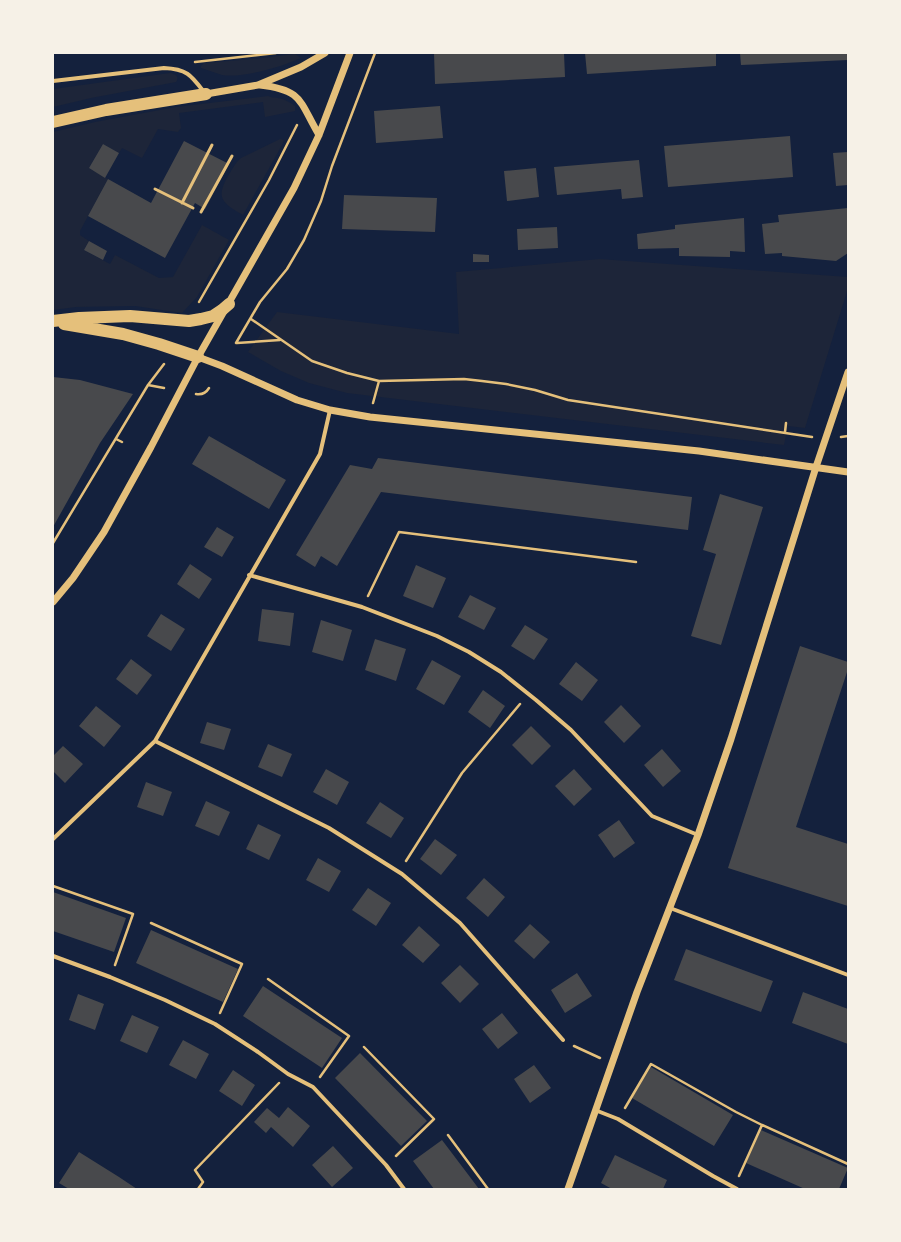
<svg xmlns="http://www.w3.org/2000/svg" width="901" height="1242" viewBox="0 0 901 1242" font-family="Signika,sans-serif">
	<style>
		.green { fill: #1d2539 }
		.building { fill: #48494c }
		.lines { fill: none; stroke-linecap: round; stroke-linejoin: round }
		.path { stroke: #e5c07b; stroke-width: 2.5 }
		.service { stroke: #e5c07b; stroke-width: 3 }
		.minor { stroke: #e5c07b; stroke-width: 4 }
		.tertiary { stroke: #e5c07b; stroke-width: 7 }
		.motorway { stroke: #e5c07b; stroke-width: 12 }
	</style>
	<rect width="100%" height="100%" fill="#14213d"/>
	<path class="green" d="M295 54 301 58C281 67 244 78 222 75 215 73 208 70 201 68V66L204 63 253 59Z
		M170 73C175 74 180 76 176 82L91 98 53 107V89Z
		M268 96C272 98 274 97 278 98 284 99 290 102 295 106V111L265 117 263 102 179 113 181 128 178 132 158 129 142 158 122 148 119 153 103 144 89 168 108 179 80 231V235L89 241 84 250 110 264 115 255 159 278 173 277 202 225 229 240 197 297 182 313 135 306 76 307 53 310V132L95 122 176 107Z
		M280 139 284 140 282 145 243 215C223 203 215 199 228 176 232 170 235 163 241 158Z
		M600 259 848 277V288L805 428 788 426 784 445 347 393 309 383 281 371 248 352 277 312 459 334 456 272Z"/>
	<path class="building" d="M434 53H564L565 77 435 84Z
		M585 53H716V66L587 74Z
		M740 53H848V60L741 65Z
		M440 106 443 138 376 143 374 111Z
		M790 136 793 177 668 187 664 146Z
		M184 141 229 164 205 209 195 203 165 258 88 216 108 179 151 203Z
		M103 144 119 153 105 178 89 168Z
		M848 152V185L836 186 833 153Z
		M639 160 643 197 622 199 621 189 557 195 554 167Z
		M536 168 539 197 507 201 504 171Z
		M344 195 437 198 435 232 342 229Z
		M848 208V253L836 261 782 256V253L765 254 762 224 779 222 778 215Z
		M744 218 745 252 730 251V257L679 256V248L638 249 637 234 675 229V225Z
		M557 227 558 248 518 250 517 229Z
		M89 241 107 251 103 260 84 250Z
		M473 254 489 255V262H473Z
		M53 377 80 380 133 394 100 443 53 527Z
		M209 436 286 480 269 509 192 464Z
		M378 458 692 497 688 530 381 492 337 566 321 556 315 567 296 555 350 465 372 469Z
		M720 494 763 507 721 645 691 636 716 554 703 550Z
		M217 527 234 537 222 557 204 547Z
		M190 564 212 579 199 599 177 584Z
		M416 565 446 578 433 608 403 596Z
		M470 595 496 608 484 630 458 617Z
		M262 609 294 613 290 646 258 641Z
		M161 614 185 629 171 651 147 636Z
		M321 620 352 630 343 661 312 652Z
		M525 625 548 639 534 660 511 646Z
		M375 639 406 649 396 681 365 670Z
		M800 646 848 662V669L796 827 848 844V906L728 868Z
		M131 659 152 675 137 695 116 679Z
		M432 660 461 676 444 705 416 689Z
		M576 662 598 680 582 701 559 684Z
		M483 690 505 706 490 728 468 712Z
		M621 705 641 726 624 743 604 722Z
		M96 706 121 726 104 747 79 726Z
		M207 722 231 729 224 750 200 743Z
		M531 726 551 746 532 765 512 745Z
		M268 744 292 754 282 777 258 767Z
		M63 746 83 764 65 783 53 771V756Z
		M662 749 681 771 663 787 644 765Z
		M326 769 349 782 337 805 313 792Z
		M574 769 592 789 574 806 555 786Z
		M146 782 172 792 163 816 137 807Z
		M206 801 230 812 219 836 195 826Z
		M380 802 404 818 391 838 366 823Z
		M619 820 635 843 614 858 598 835Z
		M258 824 281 835 269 860 246 849Z
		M435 839 457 855 441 875 420 859Z
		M318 858 341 871 329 892 306 880Z
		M484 878 505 897 488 917 466 898Z
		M368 888 391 903 376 926 352 910Z
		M53 892 126 918 114 952 53 931Z
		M530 924 550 942 534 959 514 941Z
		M419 926 440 945 423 963 402 945Z
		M151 930 238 969 223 1002 136 963Z
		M686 949 773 981 761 1012 674 980Z
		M460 965 479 984 460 1003 441 983Z
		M577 973 592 996 565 1013 551 990Z
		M263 986 342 1038 322 1068 243 1016Z
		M803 992 848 1009V1044L792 1023Z
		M78 994 104 1004 95 1030 69 1020Z
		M502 1013 518 1033 498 1049 482 1029Z
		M132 1015 159 1027 147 1053 120 1041Z
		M183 1040 209 1054 196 1079 169 1065Z
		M360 1053 427 1121 401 1146 335 1078Z
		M534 1065 551 1088 530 1103 514 1079Z
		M651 1067 733 1115 714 1146 632 1098Z
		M233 1070 255 1085 242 1106 219 1091Z
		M288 1107 310 1126 293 1147 271 1127 266 1133 254 1122 267 1108 279 1118Z
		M761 1130 848 1168 839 1189H805L746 1163Z
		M442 1140 470 1177 479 1189H434L413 1161Z
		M333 1146 353 1168 332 1187 312 1165Z
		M79 1152 119 1177 137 1189H69L59 1183Z
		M615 1155 667 1180 663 1189H612L601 1183Z"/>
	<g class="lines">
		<path class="path" d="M195 62 276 53
			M199 302 269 180 297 125
			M251 319 312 361 347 373 379 381 464 379 482 381 506 384 535 390 568 400 812 437
			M236 343 260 302 287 269 304 240 321 201 332 166 375 53
			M237 343 280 340
			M148 385 164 388
			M196 394C202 395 206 393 209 388
			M373 403 379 381
			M785 432 786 423
			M841 437 848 436
			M116 439 122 442
			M53 543 148 385 164 364
			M368 596 399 532 636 562
			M406 861 462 773 520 704
			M53 886 133 914 115 965
			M151 923 242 964 220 1013
			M268 979 349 1036 320 1077
			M574 1046 600 1058
			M364 1047 434 1119 396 1156
			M625 1108 651 1064 736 1112 762 1125
			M448 1135 488 1189
			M739 1176 762 1125 848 1164
			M198 1189 203 1182 195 1170 279 1083"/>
		<path class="service" d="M155 189 193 208
			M182 203 212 145
			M201 212 232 156"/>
		<path class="minor" d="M53 81 164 68C187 69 191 75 204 92
			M249 575 362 607 437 636 469 652 501 672 536 700 571 730 652 816 698 835
			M155 741 329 828 402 874 460 923 563 1040
			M53 839 155 741 320 454 330 410
			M670 908 848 975
			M53 956 110 977 165 1000 215 1024 258 1052 288 1074 313 1087 386 1165 404 1189
			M595 1110 618 1119 713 1176 737 1189"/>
		<path class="tertiary" d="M260 85C303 90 299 101 319 135
			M206 94 258 85 301 67 325 53
			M198 357 222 366 297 400 330 410 370 417 699 451 848 472
			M53 602 73 578 104 532 151 447 198 357 294 188 319 135 350 53
			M568 1189 637 992 698 835 731 739 816 467 848 372"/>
		<path class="motorway" d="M53 122 106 110 206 94
			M53 321 79 318 130 316 189 321 201 319 213 316 222 310 229 304
			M64 324 123 334 159 344 198 357"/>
	</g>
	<rect width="901" height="1242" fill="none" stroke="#f6f1e7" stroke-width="108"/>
</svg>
